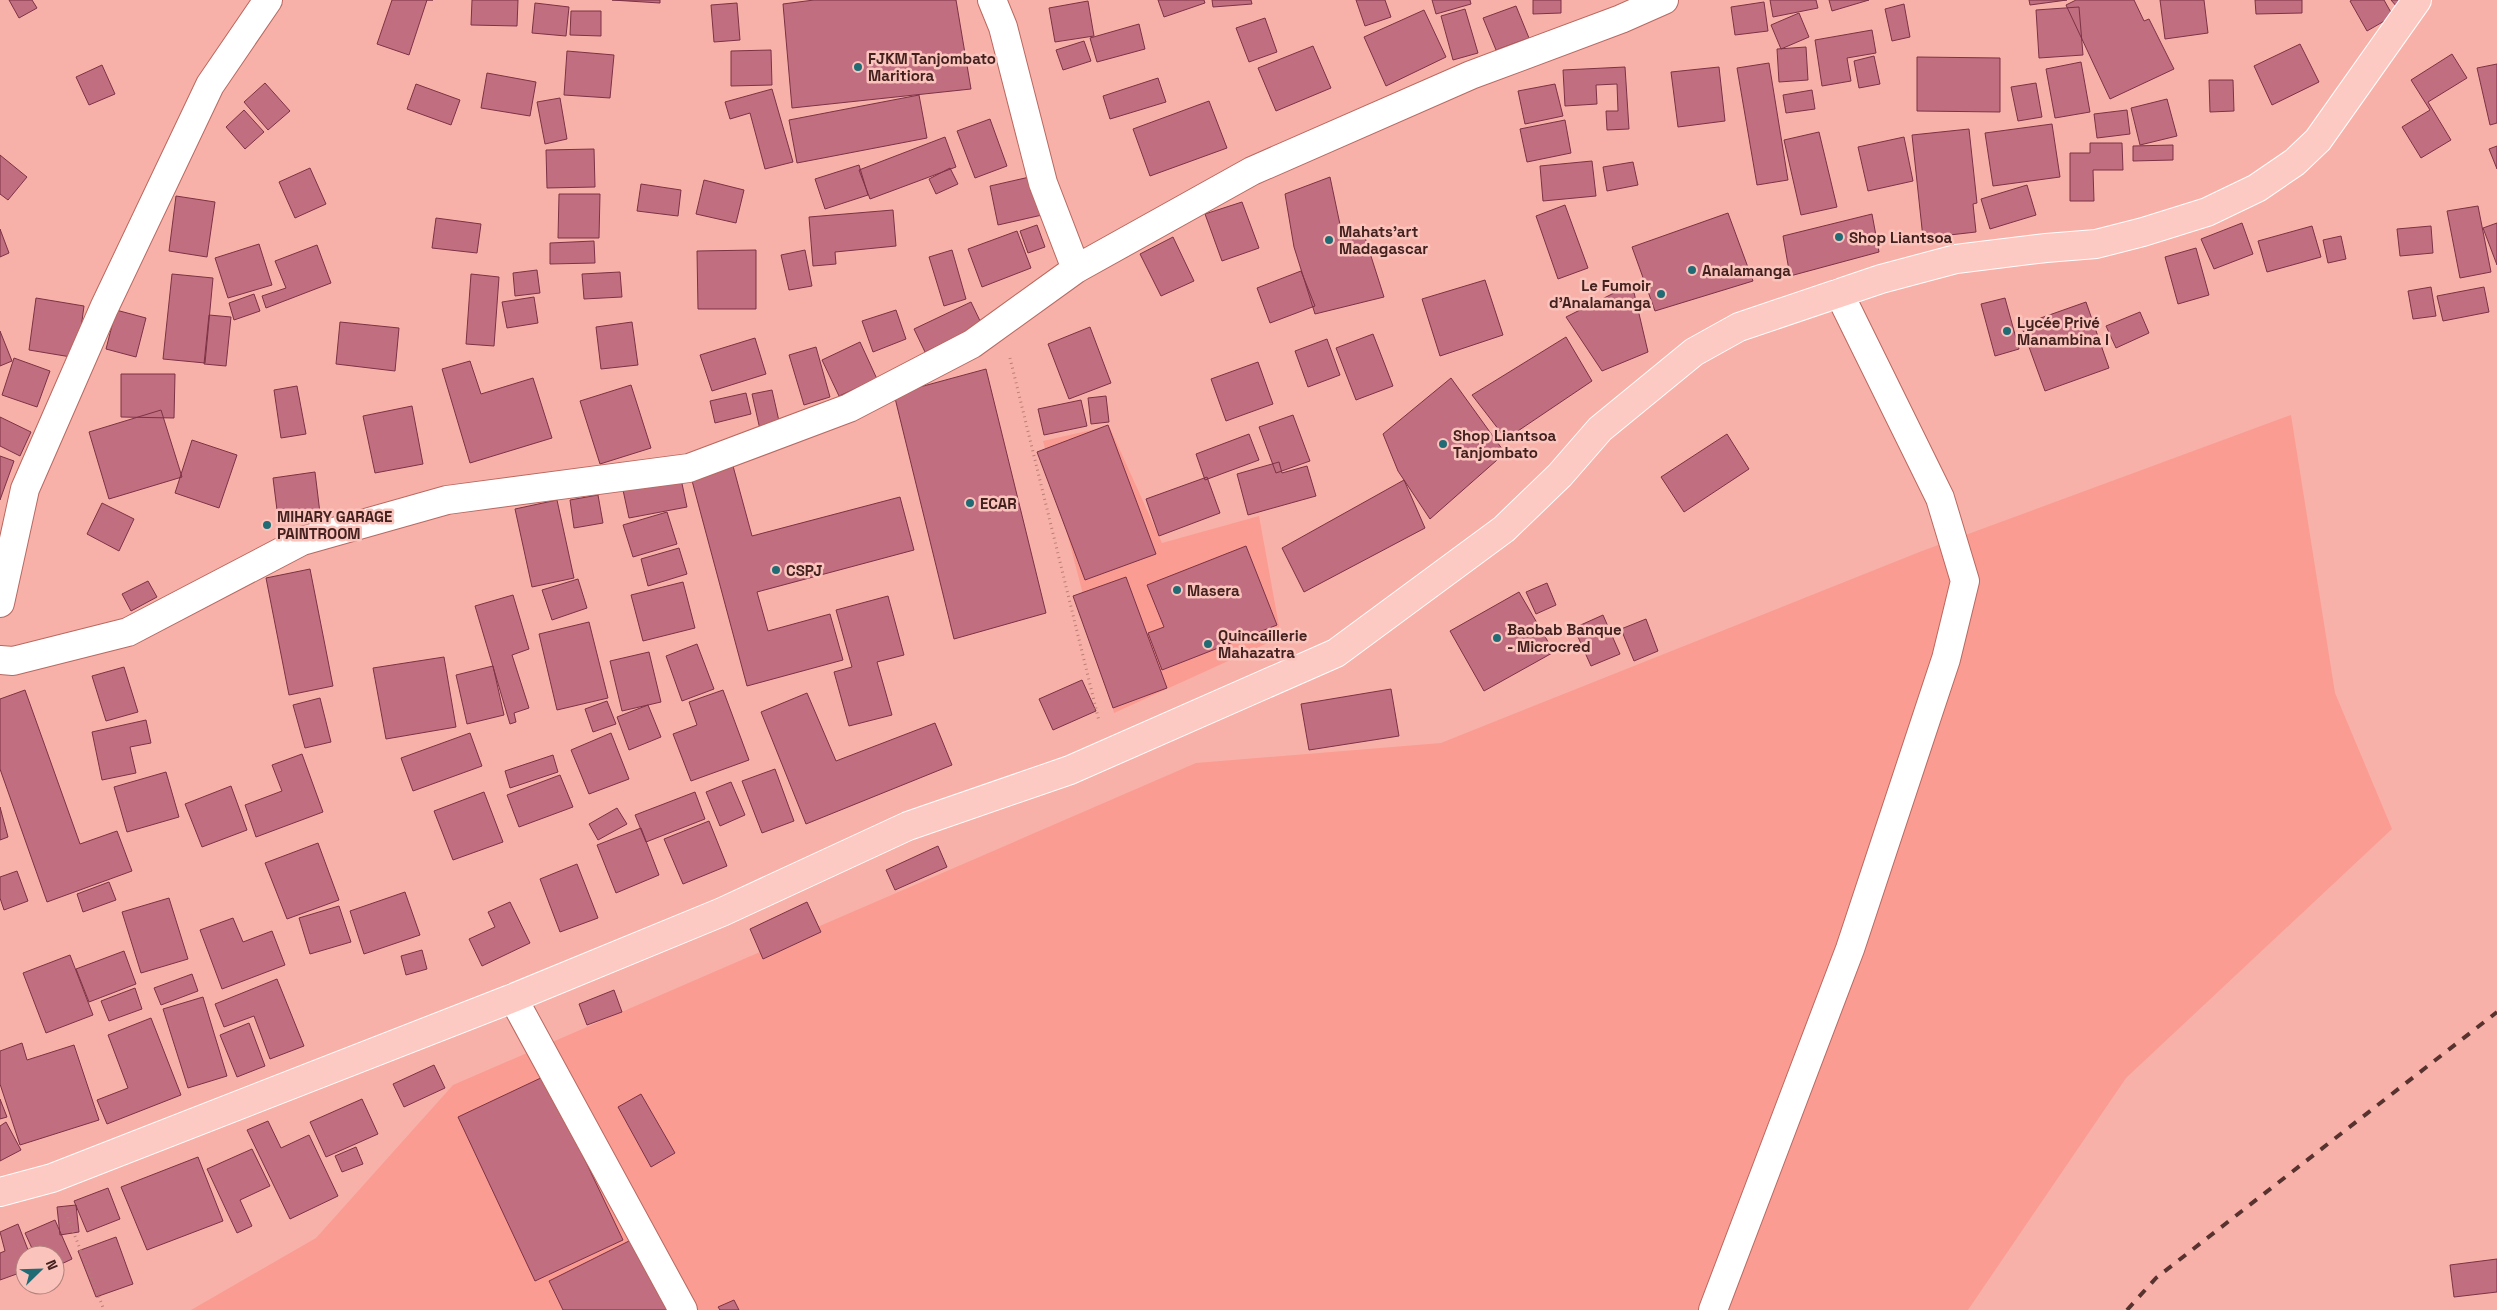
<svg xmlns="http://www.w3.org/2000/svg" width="2497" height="1310" viewBox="0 0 2497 1310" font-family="'Space Grotesk',sans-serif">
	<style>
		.built { fill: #fb9c92 }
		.building { fill: #c06e80; stroke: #7d3245 }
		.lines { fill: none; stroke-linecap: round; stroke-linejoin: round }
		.minor-casing { stroke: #b96860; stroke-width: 30 }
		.major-casing { stroke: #fff; stroke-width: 30 }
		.path { stroke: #b87e77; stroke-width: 3; stroke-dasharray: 1 4; stroke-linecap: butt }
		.minor { stroke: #fff; stroke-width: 28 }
		.major { stroke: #fcc9c3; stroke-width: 28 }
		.rail { stroke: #58322e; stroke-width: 4; stroke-dasharray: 9 9; stroke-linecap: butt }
		.poi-dot { fill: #206b74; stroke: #fac3bc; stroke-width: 2 }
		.labels { text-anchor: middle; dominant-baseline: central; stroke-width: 5; stroke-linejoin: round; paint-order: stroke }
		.poi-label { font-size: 15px; font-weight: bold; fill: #43211e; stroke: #fac3bc; text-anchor: start }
	</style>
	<rect width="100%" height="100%" fill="#f8b1a8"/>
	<path class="built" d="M2291 415 2335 693 2392 829 2126 1078 1968 1310H191L316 1238 453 1085 1196 763 1441 743 1922 551Z
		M1109 426 1162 543 1259 516 1281 637 1114 713 1043 441Z"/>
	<path class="building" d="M9 0H32L37 8 19 18Z
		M392 0H433H427L409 55 377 44Z
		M472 0H518L517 26 471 25Z
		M612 0H660V3Z
		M814 0H956L971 89 792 108 783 4Z
		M1158 0H1204L1205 3 1164 17Z
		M1212 0H1251L1252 4 1213 7Z
		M1356 0H1385L1391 17 1365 26Z
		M1432 0H1470L1471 4 1436 14Z
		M1533 0H1561V13L1533 14Z
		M1770 0H1816L1818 8 1773 17Z
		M1829 0H1869L1832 11Z
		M2029 0H2067L2030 5Z
		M2076 0H2134L2144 21 2149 19 2174 69 2110 99 2066 5Z
		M2160 0H2204L2208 33 2165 39Z
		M2255 0H2302V13L2256 14Z
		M2352 0H2384L2393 16 2367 31 2350 1Z
		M2391 0H2405L2397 7Z
		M1088 1 1094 36 1055 42 1049 8Z
		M1764 2 1768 31 1735 35 1731 7Z
		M535 3 569 7 566 36 532 33Z
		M737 3 740 40 714 42 711 5Z
		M1904 4 1910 37 1892 41 1885 9Z
		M1516 6 1529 38 1496 50 1483 18Z
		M2079 7 2083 55 2039 58 2036 10Z
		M1465 9 1478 53 1453 60 1441 16Z
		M1424 10 1446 57 1386 86 1364 37Z
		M571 11H601V36L570 35Z
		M1799 13 1809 37 1781 49 1771 25Z
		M1265 18 1277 52 1249 62 1236 28Z
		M1139 24 1145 49 1097 62 1090 38Z
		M1872 30 1876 53 1847 58 1851 81 1822 86 1815 40Z
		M1084 41 1091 61 1063 70 1056 50Z
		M2300 44 2319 82 2272 105 2254 66Z
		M1313 46 1331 88 1276 111 1258 68Z
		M1806 47 1808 80 1779 82 1777 49Z
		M771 50 772 85 731 86V51Z
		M567 51 614 55 610 98 564 95Z
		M2452 54 2467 78 2428 102 2451 140 2421 158 2402 127 2430 110 2411 80Z
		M1874 56 1880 84 1859 88 1854 61Z
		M1917 57 2000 58V112L1917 111Z
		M2081 62 2090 112 2055 118 2046 69Z
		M1769 63 1788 180 1757 185 1737 68Z
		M2497 64V123L2490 125 2477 68Z
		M102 65 115 94 89 105 76 77Z
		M1625 67 1629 129 1607 130 1606 111H1618L1617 84 1596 85 1597 104 1565 106 1563 70Z
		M1719 67 1725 121 1678 127 1671 72Z
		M487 73 536 82 530 116 481 108Z
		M1158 78 1166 102 1110 119 1103 96Z
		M2209 80H2233L2234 111 2210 112Z
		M265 83 290 111 268 130 244 102Z
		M2036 83 2042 117 2018 121 2011 87Z
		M416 84 460 100 451 125 407 109Z
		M1555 84 1563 116 1525 124 1518 91Z
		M772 89 793 162 765 169 750 113 730 119 725 102Z
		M1812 90 1815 109 1786 113 1783 95Z
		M919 95 927 138 797 163 789 120Z
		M560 98 567 139 545 144 537 102Z
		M2167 99 2177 136 2140 145 2131 108Z
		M1209 101 1227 148 1150 176 1133 129Z
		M244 110 264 132 245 149 226 127Z
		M2127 110 2130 134 2097 138 2094 114Z
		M990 119 1007 166 975 178 957 131Z
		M1565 120 1571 153 1527 162 1520 129Z
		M2052 124 2060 177 1993 186 1985 133Z
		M1969 129 1977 203 1973 204 1976 232 1923 238 1912 135Z
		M1819 132 1837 207 1801 215 1784 140Z
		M945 137 956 167 870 199 859 170Z
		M1904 137 1913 181 1868 191 1858 147Z
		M2090 143H2122L2123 170H2093L2094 201H2070V153H2090Z
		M2173 145V160L2133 161V146Z
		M2497 146V169L2489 149Z
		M594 149 595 187 547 188 546 150Z
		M0 155 27 177 8 200 0 194Z
		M1592 161 1596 196 1543 201 1540 166Z
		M1633 162 1638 185 1607 191 1603 167Z
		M859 165 868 195 825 209 815 179Z
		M310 168 326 204 295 218 279 182Z
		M950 168 958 184 936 194 929 179Z
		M1034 176 1042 215 998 225 990 186Z
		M1330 177 1342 234 1362 228 1384 297 1315 314 1294 247 1285 194Z
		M704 180 744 190 736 223 696 214Z
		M641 184 681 190 678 216 637 211Z
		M2027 185 2036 215 1990 229 1981 199Z
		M559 194H600L599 238H558Z
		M176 196 215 202 207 257 169 251Z
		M1242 202 1259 248 1222 261 1205 214Z
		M1565 205 1588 268 1558 279 1536 216Z
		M2478 206 2491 272 2460 278 2447 211Z
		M893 210 896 246 835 252 836 264 813 266 809 217Z
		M1728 213 1753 281 1655 311 1632 247Z
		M1872 214 1879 252 1790 276 1783 236Z
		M436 218 481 224 477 253 432 248Z
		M2242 223 2253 254 2214 269 2201 239Z
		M2497 223V265L2483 228Z
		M1037 225 1045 247 1028 253 1020 231Z
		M2312 226 2321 257 2267 272 2258 241Z
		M2431 226 2433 253 2400 256 2397 229Z
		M0 229 9 253 0 257Z
		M1017 231 1031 268 982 287 968 249Z
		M2341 236 2346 259 2328 263 2323 240Z
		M1173 237 1194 281 1161 296 1140 254Z
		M594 241 595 263 550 264V243Z
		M259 244 272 285 228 298 215 258Z
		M317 245 331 283 266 308 262 296 286 288 275 261Z
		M2196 248 2209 295 2178 304 2165 257Z
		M756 250V309H698L697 251Z
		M805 250 812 286 789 290 781 255Z
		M952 250 966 299 944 306 929 257Z
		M537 270 540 293 515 296 513 273Z
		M1301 271 1315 306 1270 323 1257 288Z
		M620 272 622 297 584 299 582 274Z
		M172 274 213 278 205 363 163 359Z
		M471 274 499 277 494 346 466 344Z
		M1485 280 1503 335 1440 356 1422 299Z
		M1632 284 1648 352 1602 371 1566 317Z
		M2431 287 2436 316 2413 319 2408 291Z
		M2484 287 2489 312 2443 321 2437 296Z
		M254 294 260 311 234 320 229 303Z
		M534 297 538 323 507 328 502 302Z
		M36 298 84 306 77 358 29 350Z
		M2005 298 2019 349 1995 356 1981 304Z
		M971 302 982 325 925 352 914 329Z
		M2086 302 2109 368 2045 391 2021 325Z
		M116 310 146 318 136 357 106 349Z
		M896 310 906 339 873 352 862 321Z
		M2140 312 2149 333 2116 348 2106 326Z
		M209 315 231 317 226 366 204 364Z
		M340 322 399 328 395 371 336 364Z
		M632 322 638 365 601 369 596 327Z
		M1090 327 1111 383 1069 399 1048 344Z
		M0 331 12 361 0 366Z
		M1373 334 1393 386 1356 400 1336 348Z
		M1566 337 1592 381 1506 439 1472 395Z
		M755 338 766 374 712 391 700 355Z
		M1327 339 1340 375 1308 387 1295 351Z
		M860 342 877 379 839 396 822 360Z
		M816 347 830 397 804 405 789 355Z
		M14 358 50 371 37 407 2 395Z
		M470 361 481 394 533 378 552 438 470 463 442 369Z
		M1258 362 1273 404 1226 421 1211 379Z
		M986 369 1046 613 954 639 894 394Z
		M121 374H175L174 418 121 417Z
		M1451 378 1505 453 1430 519 1398 471 1383 434Z
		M631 385 651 448 600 464 580 401Z
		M297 386 306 434 281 438 274 390Z
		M772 390 781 430 761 434 752 394Z
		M746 393 751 414 715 423 710 401Z
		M1106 396 1109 422 1091 424 1088 398Z
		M1081 400 1087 426 1044 435 1038 409Z
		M412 406 423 464 375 473 363 416Z
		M161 410 182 477 109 499 89 432Z
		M1293 415 1310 461 1276 473 1259 427Z
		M0 417 31 432 20 456 0 446Z
		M1108 425 1156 554 1085 580 1037 452Z
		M1249 434 1259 460 1205 480 1196 454Z
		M1727 434 1749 469 1684 512 1661 477Z
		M192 440 237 455 219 508 175 493Z
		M0 456 14 461 0 500Z
		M1279 462 1282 473 1307 466 1316 496 1248 515 1237 474Z
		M733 466 752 536 900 497 914 550 757 592 768 631 830 614 843 660 747 686 691 477Z
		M315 472 320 513 278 518 273 478Z
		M1207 477 1220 513 1159 536 1146 499Z
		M681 479 687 507 629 518 623 490Z
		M1404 480 1425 528 1304 592 1282 548Z
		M598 495 603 523 574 528 570 500Z
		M557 500 574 578 532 587 515 509Z
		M102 503 134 519 119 551 87 534Z
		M667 512 677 544 633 557 623 525Z
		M1246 546 1277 625 1162 670 1148 633 1164 627 1147 585Z
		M679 548 687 574 648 586 641 559Z
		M310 569 333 686 289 695 266 578Z
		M1126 577 1167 688 1113 708 1073 596Z
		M578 579 587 608 552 620 542 590Z
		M148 581 157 597 131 611 122 594Z
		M683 582 695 628 643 641 631 595Z
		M1547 583 1556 605 1536 614 1526 592Z
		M1519 592 1554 652 1484 691 1450 631Z
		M513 595 529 649 512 655 529 708 514 713 516 722 510 724 475 606Z
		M888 596 904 655 877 662 892 715 849 726 834 672 852 667 836 610Z
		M1603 615 1620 654 1591 666 1574 628Z
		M1646 619 1658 651 1634 661 1621 629Z
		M589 622 608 698 557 710 539 634Z
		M697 644 714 689 682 701 666 656Z
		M649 652 661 702 622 711 610 661Z
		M444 657 456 727 386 739 373 668Z
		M493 666 504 715 467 724 456 675Z
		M124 667 138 712 106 721 92 676Z
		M1082 680 1096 711 1053 730 1039 699Z
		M1391 689 1399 736 1309 750 1301 704Z
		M25 690 80 844 117 831 132 871 47 902 0 769V699Z
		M723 690 749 760 691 781 673 734 697 725 689 702Z
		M807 693 836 761 935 723 952 765 806 824 761 712Z
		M320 698 331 742 305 748 293 705Z
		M607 701 616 724 593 732 585 709Z
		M648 705 661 737 629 750 617 717Z
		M146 720 151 743 130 747 136 773 102 780 92 732Z
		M470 733 482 766 413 791 401 758Z
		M611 733 629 779 589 794 571 750Z
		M302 754 323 812 256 837 245 805 282 791 272 765Z
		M553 755 558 772 510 788 505 771Z
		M775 769 794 821 762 833 742 781Z
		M166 772 179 817 127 832 114 787Z
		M560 775 573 807 519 827 507 795Z
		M731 782 745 815 720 826 706 792Z
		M231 786 247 830 202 847 185 804Z
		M484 792 503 842 453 860 434 811Z
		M695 792 705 819 646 842 635 815Z
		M0 807 8 837 0 840Z
		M617 808 627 824 598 840 589 824Z
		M709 821 727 866 683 884 664 839Z
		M641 828 659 875 616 893 597 845Z
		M318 843 339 900 287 919 265 863Z
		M938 846 947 867 895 890 886 870Z
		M577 864 598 918 560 932 540 879Z
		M17 871 28 901 4 910 0 898V877Z
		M109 882 116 900 83 912 77 894Z
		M405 892 420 935 364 954 350 911Z
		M169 898 188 959 141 973 122 912Z
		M510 902 530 943 482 966 469 939 495 927 488 912Z
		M807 902 821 932 763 959 750 929Z
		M339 906 351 942 310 954 299 918Z
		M233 918 243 942 272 931 285 965 222 989 200 930Z
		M422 950 427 969 406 975 401 956Z
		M124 951 136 984 89 1002 76 969Z
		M70 955 93 1015 46 1033 23 973Z
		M192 974 198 991 161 1005 154 988Z
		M277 979 304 1046 270 1059 254 1016 224 1027 215 1004Z
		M135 988 142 1009 109 1021 101 1001Z
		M614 990 622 1012 587 1025 579 1004Z
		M203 997 227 1076 188 1088 163 1009Z
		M151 1018 181 1095 107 1124 97 1100 128 1088 108 1035Z
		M249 1023 265 1066 237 1077 220 1035Z
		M22 1043 27 1060 74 1045 99 1120 20 1145 0 1084V1051Z
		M434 1065 445 1088 404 1107 393 1084Z
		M545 1076 623 1240 535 1281 458 1117Z
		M641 1094 675 1153 651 1167 618 1107Z
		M0 1099 7 1117 0 1119Z
		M362 1099 378 1134 326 1157 310 1122Z
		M268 1121 281 1148 309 1135 338 1196 290 1219 247 1130Z
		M6 1122 21 1150 0 1161V1126Z
		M356 1147 363 1164 342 1172 335 1156Z
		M252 1149 270 1186 240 1200 252 1226 237 1233 207 1169Z
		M198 1157 223 1221 147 1250 121 1187Z
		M108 1188 120 1219 87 1232 74 1201Z
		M76 1205 79 1232 60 1235 57 1207Z
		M55 1220 72 1259 55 1267V1255H35L25 1233Z
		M18 1224 30 1255H25V1271L0 1280V1253L5 1251 0 1232Z
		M116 1237 133 1284 96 1297 78 1251Z
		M635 1238 671 1310H563L549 1281Z
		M2497 1259V1292L2454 1297 2450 1265Z
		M734 1300 739 1310H720L718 1307Z"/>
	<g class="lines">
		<defs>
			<path id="minor" d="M992 0 1003 27 1043 183 1076 269
				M0 603 25 489 104 308 210 85 268 0
				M0 660 13 661 128 632 302 541 447 500 689 468 849 408 972 344 1076 269 1252 171 1471 75 1621 19 1664 0
				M513 998 683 1310
				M1713 1310 1850 949 1946 659 1965 581 1940 498 1839 293"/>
			<path id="major" d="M0 1192 52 1178 513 998 722 912 908 826 1070 770 1336 653 1504 529 1560 475 1600 429 1694 352 1739 327 1881 279 1956 259 2046 248 2096 244 2143 232 2207 212 2257 188 2295 162 2318 140 2417 0"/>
		</defs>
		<use href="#minor" class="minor-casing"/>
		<use href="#major" class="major-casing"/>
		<path class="path" d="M1010 358 1099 721
			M64 1208 104 1310"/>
		<use href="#minor" class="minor"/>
		<use href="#major" class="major"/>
		<path class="rail" d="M2127 1310 2156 1278 2497 1012"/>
	</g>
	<g class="poi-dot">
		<circle cx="858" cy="67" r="5"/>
		<circle cx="1839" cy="237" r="5"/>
		<circle cx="1329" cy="240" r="5"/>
		<circle cx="1692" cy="270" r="5"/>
		<circle cx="1661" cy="294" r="5"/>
		<circle cx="2007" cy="331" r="5"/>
		<circle cx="1443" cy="444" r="5"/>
		<circle cx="970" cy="503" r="5"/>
		<circle cx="267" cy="525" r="5"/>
		<circle cx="776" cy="570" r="5"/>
		<circle cx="1177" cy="590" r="5"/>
		<circle cx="1497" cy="638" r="5"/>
		<circle cx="1208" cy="644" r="5"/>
	</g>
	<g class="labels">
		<g class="poi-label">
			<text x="868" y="58">FJKM Tanjombato<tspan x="868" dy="17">Maritiora</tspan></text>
			<text x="1339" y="231">Mahats'art<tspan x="1339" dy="17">Madagascar</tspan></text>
			<text x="1849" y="237">Shop Liantsoa</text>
			<text x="1702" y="270">Analamanga</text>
			<text x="1651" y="285" text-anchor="end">Le Fumoir<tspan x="1651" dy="17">d'Analamanga</tspan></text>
			<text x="2017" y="322">Lycée Privé<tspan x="2017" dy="17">Manambina I</tspan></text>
			<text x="1453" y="435">Shop Liantsoa<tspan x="1453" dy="17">Tanjombato</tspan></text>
			<text x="980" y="503">ECAR</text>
			<text x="277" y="516">MIHARY GARAGE<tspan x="277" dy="17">PAINTROOM</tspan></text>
			<text x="786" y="570">CSPJ</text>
			<text x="1187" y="590">Masera</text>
			<text x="1507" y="629">Baobab Banque<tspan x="1507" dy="17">- Microcred</tspan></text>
			<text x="1218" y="635">Quincaillerie<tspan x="1218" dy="17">Mahazatra</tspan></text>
		</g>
	</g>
	<g transform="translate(40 1270) rotate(67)"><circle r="24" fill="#fac3bc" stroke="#b1827d"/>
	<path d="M0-4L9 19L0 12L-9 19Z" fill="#206b74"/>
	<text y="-8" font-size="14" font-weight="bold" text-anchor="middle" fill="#43211e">N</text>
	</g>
</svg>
